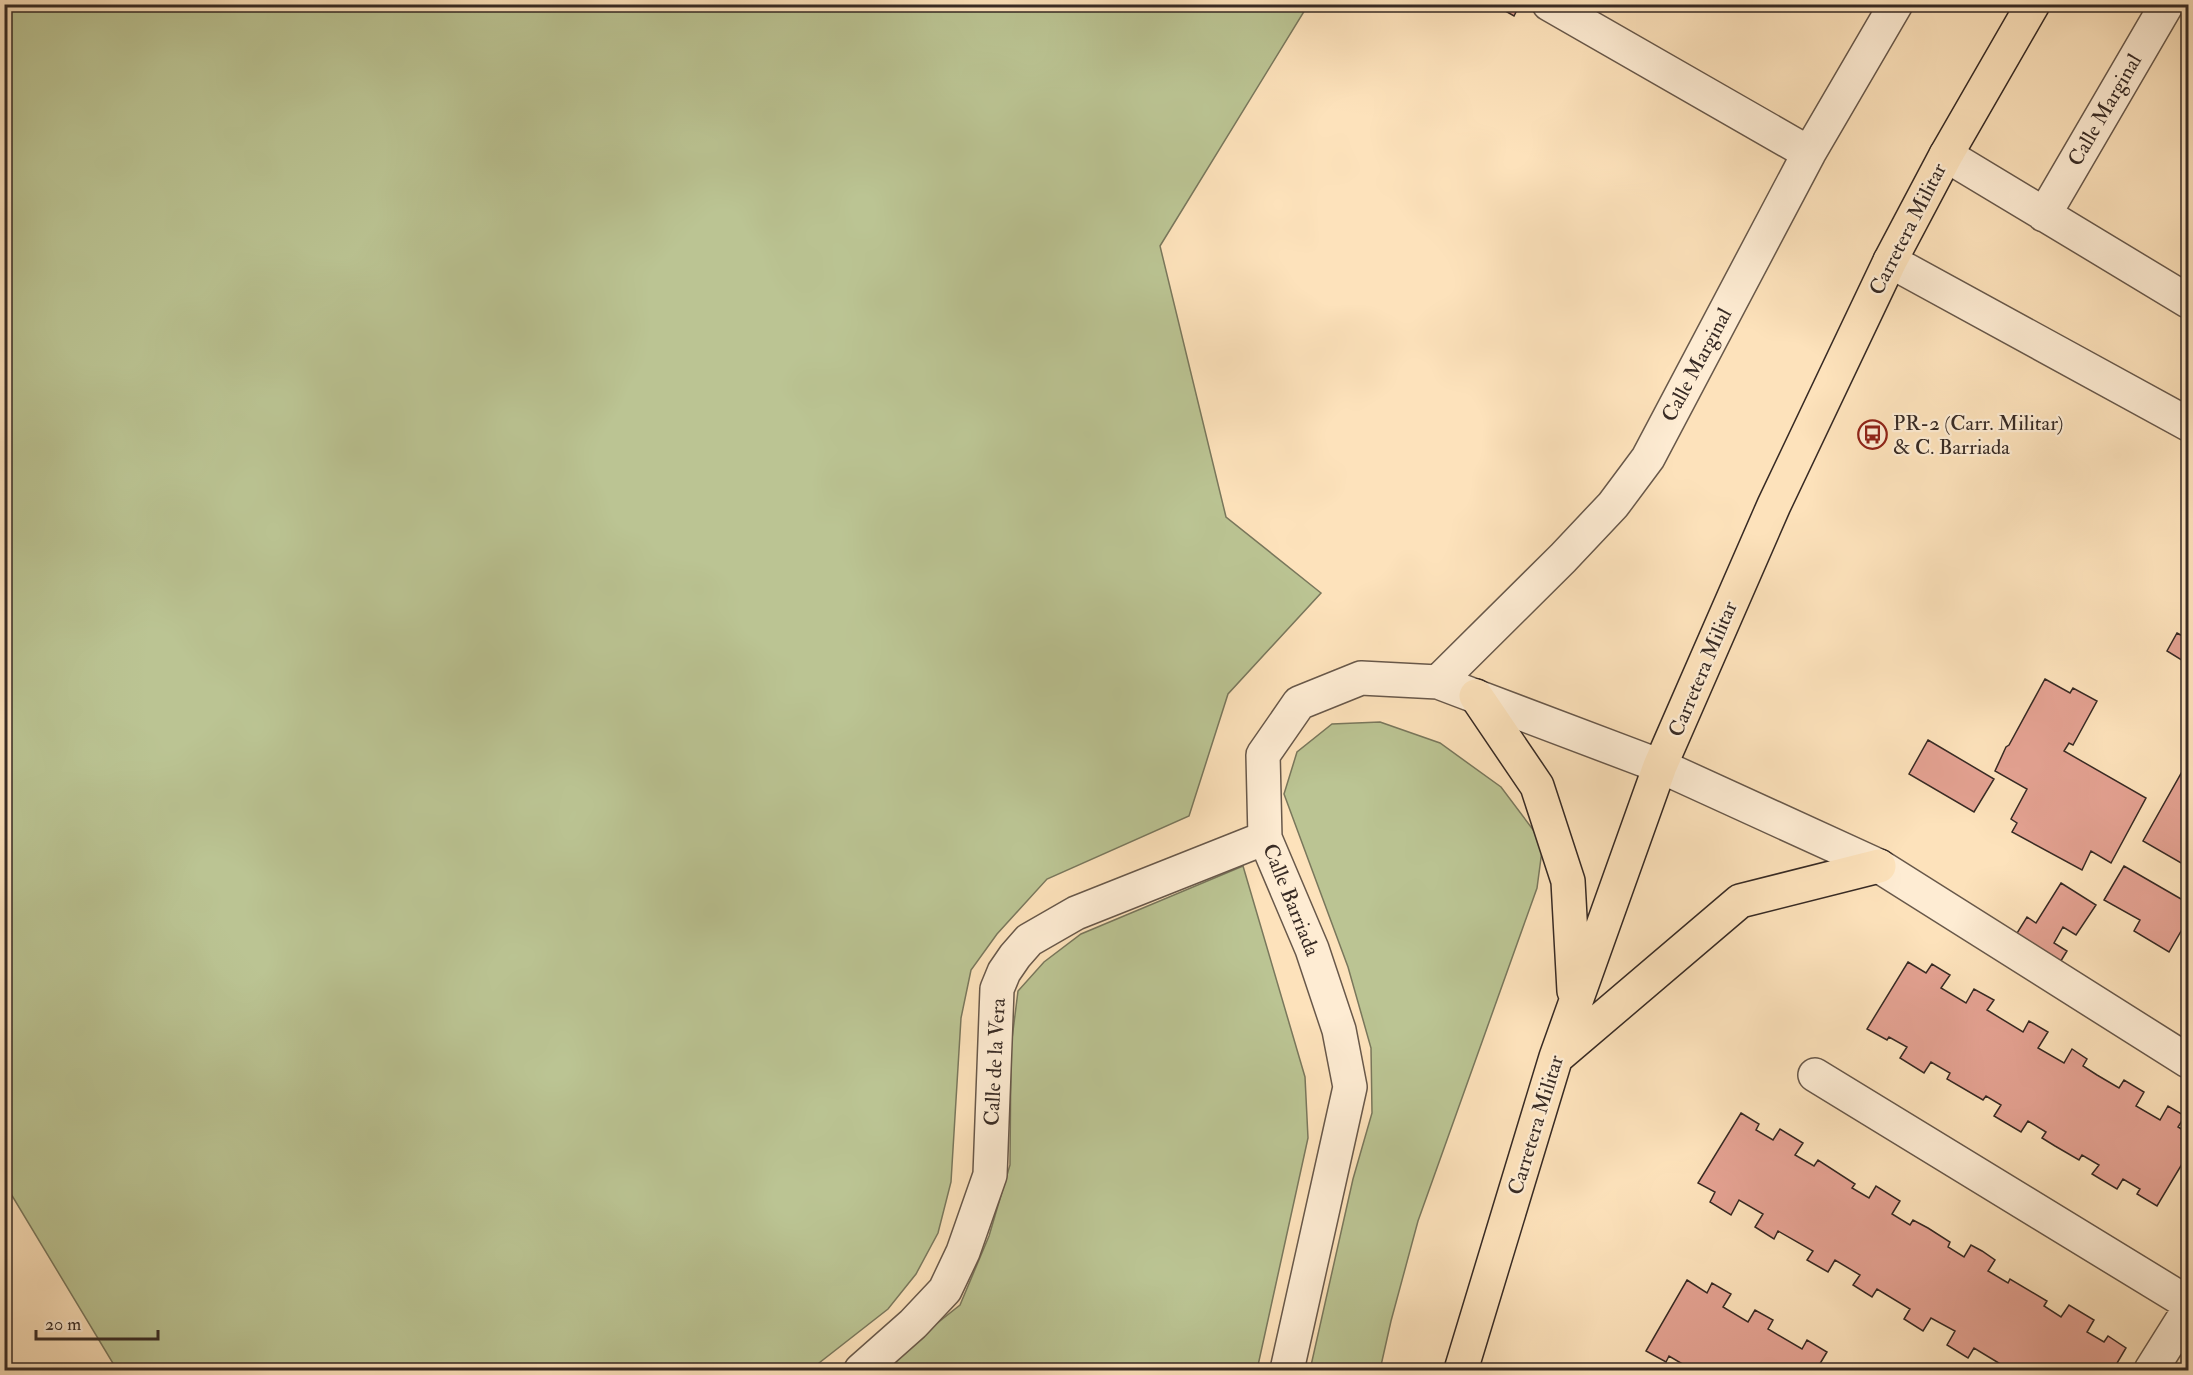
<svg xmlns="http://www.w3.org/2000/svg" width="2193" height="1375" viewBox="0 0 2193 1375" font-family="'IM FELL Double Pica',serif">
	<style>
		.green { fill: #bbc493; stroke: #79775c; stroke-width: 1.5 }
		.building { fill: #e4a292; stroke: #372a24; stroke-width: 1.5 }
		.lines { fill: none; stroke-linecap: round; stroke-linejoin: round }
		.minor-casing { stroke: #68584a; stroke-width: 36 }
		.major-casing { stroke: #372a24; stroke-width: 36 }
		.minor { stroke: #feecd3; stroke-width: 33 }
		.major { stroke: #fde2bb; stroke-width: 33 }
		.labels { text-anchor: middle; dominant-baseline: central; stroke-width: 4.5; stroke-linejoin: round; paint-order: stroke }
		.street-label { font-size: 21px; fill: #372a24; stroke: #feecd3 }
		.poi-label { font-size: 21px; fill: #372a24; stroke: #feecd3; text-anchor: start }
	</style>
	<rect width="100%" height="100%" fill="#fde2bb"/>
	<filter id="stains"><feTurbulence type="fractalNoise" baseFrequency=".00333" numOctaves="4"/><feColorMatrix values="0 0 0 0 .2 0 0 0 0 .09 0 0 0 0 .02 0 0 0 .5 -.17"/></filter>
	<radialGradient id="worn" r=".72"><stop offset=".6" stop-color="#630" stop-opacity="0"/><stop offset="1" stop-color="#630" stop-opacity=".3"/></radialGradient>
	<path class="green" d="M5 4 1308 5 1160 246 1226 517 1321 593 1228 694 1189 816 1047 879 997 934 971 970 961 1018 951 1182 938 1233 916 1274 888 1309 810 1370H117L5 1184Z
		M1380 722 1440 743 1501 787 1543 843 1537 888 1418 1221 1391 1321 1380 1370H1310L1353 1179 1372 1113 1371 1048 1348 967 1284 794 1297 752 1332 724Z
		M1243 866 1305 1077 1308 1138 1257 1370H878L960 1305 989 1236 1010 1165 1011 1047 1018 991 1044 962 1081 934Z"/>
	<path class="building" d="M1493 4H1520L1514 16Z
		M2177 633 2188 639V664L2167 651Z
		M2045 679 2070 693 2073 688 2097 701 2073 745 2069 743 2064 751 2146 798 2111 863 2091 851 2082 870 2012 832 2017 823 2011 819 2027 789 1995 771 2006 747 2009 745Z
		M1928 740 1994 779 1974 812 1909 774Z
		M2188 761V867L2143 841Z
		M2124 866 2188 903V919L2169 952 2134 931 2140 920 2104 900Z
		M2061 883 2096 905 2076 935 2063 927 2054 943 2067 951 2053 974 2009 946 2027 917 2036 923Z
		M1908 962 1926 973 1932 964 1950 975 1941 988 1966 1003 1974 989 1994 1000 1987 1010 2023 1032 2029 1021 2048 1032 2038 1048 2064 1063 2072 1049 2087 1059 2083 1066 2097 1075 2119 1088 2124 1080 2144 1092 2136 1106 2160 1120 2168 1106 2185 1116 2178 1127 2188 1133V1154L2157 1206 2137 1194 2140 1189 2123 1179 2117 1189 2092 1174 2099 1165 2082 1155 2079 1160 2055 1146 2042 1138 2046 1132 2028 1121 2021 1132 1994 1116 2001 1105 1986 1096 1983 1100 1947 1079 1950 1073 1931 1062 1924 1073 1900 1058 1907 1047 1889 1037 1887 1040 1867 1029Z
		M1741 1113 1759 1124 1756 1130 1773 1140 1780 1129 1803 1143 1795 1155 1814 1166 1818 1160 1855 1184 1852 1188 1869 1198 1876 1186 1900 1201 1892 1214 1910 1225 1913 1220 1928 1228 1950 1242 1948 1247 1964 1257 1971 1245 1982 1251 1995 1260 1988 1271 2008 1283 2010 1279 2047 1301 2044 1306 2061 1317 2069 1305 2094 1320 2087 1332 2104 1342 2108 1336 2126 1348 2113 1370H2005L2007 1368 1974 1348 1968 1358 1947 1345 1955 1331 1931 1318 1923 1331 1904 1319 1910 1309 1877 1289 1872 1297 1853 1285 1860 1275 1835 1260 1828 1272 1807 1260 1813 1251 1778 1231 1774 1239 1755 1227 1763 1214 1739 1200 1731 1215 1710 1202 1715 1192 1698 1183Z
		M1687 1280 1707 1293 1712 1283 1731 1294 1723 1307 1748 1322 1755 1310 1773 1320 1768 1329 1802 1349 1807 1340 1827 1352 1818 1367 1825 1370H1683L1686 1366 1669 1356 1666 1362 1646 1351Z"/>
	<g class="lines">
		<defs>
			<path id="minor" d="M1549 4 1809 153
				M1946 155 2188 301
				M2044 215 2167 4
				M1890 261 2188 424
				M1438 682 1563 558 1613 505 1648 458 1809 153 1896 4
				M1815 1075 2188 1303
				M861 1370 913 1324 945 1290 963 1252 990 1175 997 989 1004 972 1015 956 1029 940 1076 913 1265 838
				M1287 1370 1350 1087 1339 1030 1312 949 1265 838 1263 755 1299 703 1361 678 1438 682 1660 766 1879 866 2188 1061
				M2151 1370 2188 1311"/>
			<path id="major" d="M1476 696 1537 786 1568 881 1574 991
				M1558 1056 1740 901 1879 866
				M1461 1370 1556 1057 1660 766 1774 505 1890 261 1946 155 2033 4"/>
		</defs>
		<use href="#minor" class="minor-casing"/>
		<use href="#major" class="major-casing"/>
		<use href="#minor" class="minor"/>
		<use href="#major" class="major"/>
	</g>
	<defs>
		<symbol id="bus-ring" viewBox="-11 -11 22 22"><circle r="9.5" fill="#feecd3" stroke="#8f2418" stroke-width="1.5"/><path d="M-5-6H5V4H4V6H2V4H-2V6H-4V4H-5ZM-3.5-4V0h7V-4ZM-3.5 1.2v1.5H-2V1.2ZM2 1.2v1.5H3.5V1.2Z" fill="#8f2418"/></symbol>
	</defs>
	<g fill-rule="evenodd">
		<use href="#bus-ring" x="1856" y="418" width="33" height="33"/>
	</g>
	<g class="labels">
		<g class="street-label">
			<text transform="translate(2105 110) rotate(-60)">Calle Marginal</text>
			<text transform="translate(1908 229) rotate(-63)">Carretera Militar</text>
			<text transform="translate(1697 365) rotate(-62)">Calle Marginal</text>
			<text transform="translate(1703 669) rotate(-67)">Carretera Militar</text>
			<text transform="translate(1291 900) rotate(68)">Calle Barriada</text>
			<text transform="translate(995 1062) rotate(-87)">Calle de la Vera</text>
			<text transform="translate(1536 1125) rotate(-73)">Carretera Militar</text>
		</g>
		<g class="poi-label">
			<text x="1893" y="423">PR-2 (Carr. Militar)<tspan x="1893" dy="24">&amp; C. Barriada</tspan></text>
		</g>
	</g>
	<rect width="2193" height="1375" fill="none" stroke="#fde2bb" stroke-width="24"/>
	<rect x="6" y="6" width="2181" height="1363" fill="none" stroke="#372a24" stroke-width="3"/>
	<rect x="12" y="12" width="2169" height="1351" fill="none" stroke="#372a24" stroke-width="1.5"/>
	<path d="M36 1330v9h122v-9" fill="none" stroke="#372a24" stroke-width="3"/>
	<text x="45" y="1330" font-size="18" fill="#372a24" stroke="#feecd3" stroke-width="4.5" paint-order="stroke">20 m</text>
	<rect width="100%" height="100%" filter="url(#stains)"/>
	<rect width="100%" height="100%" fill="url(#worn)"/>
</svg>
